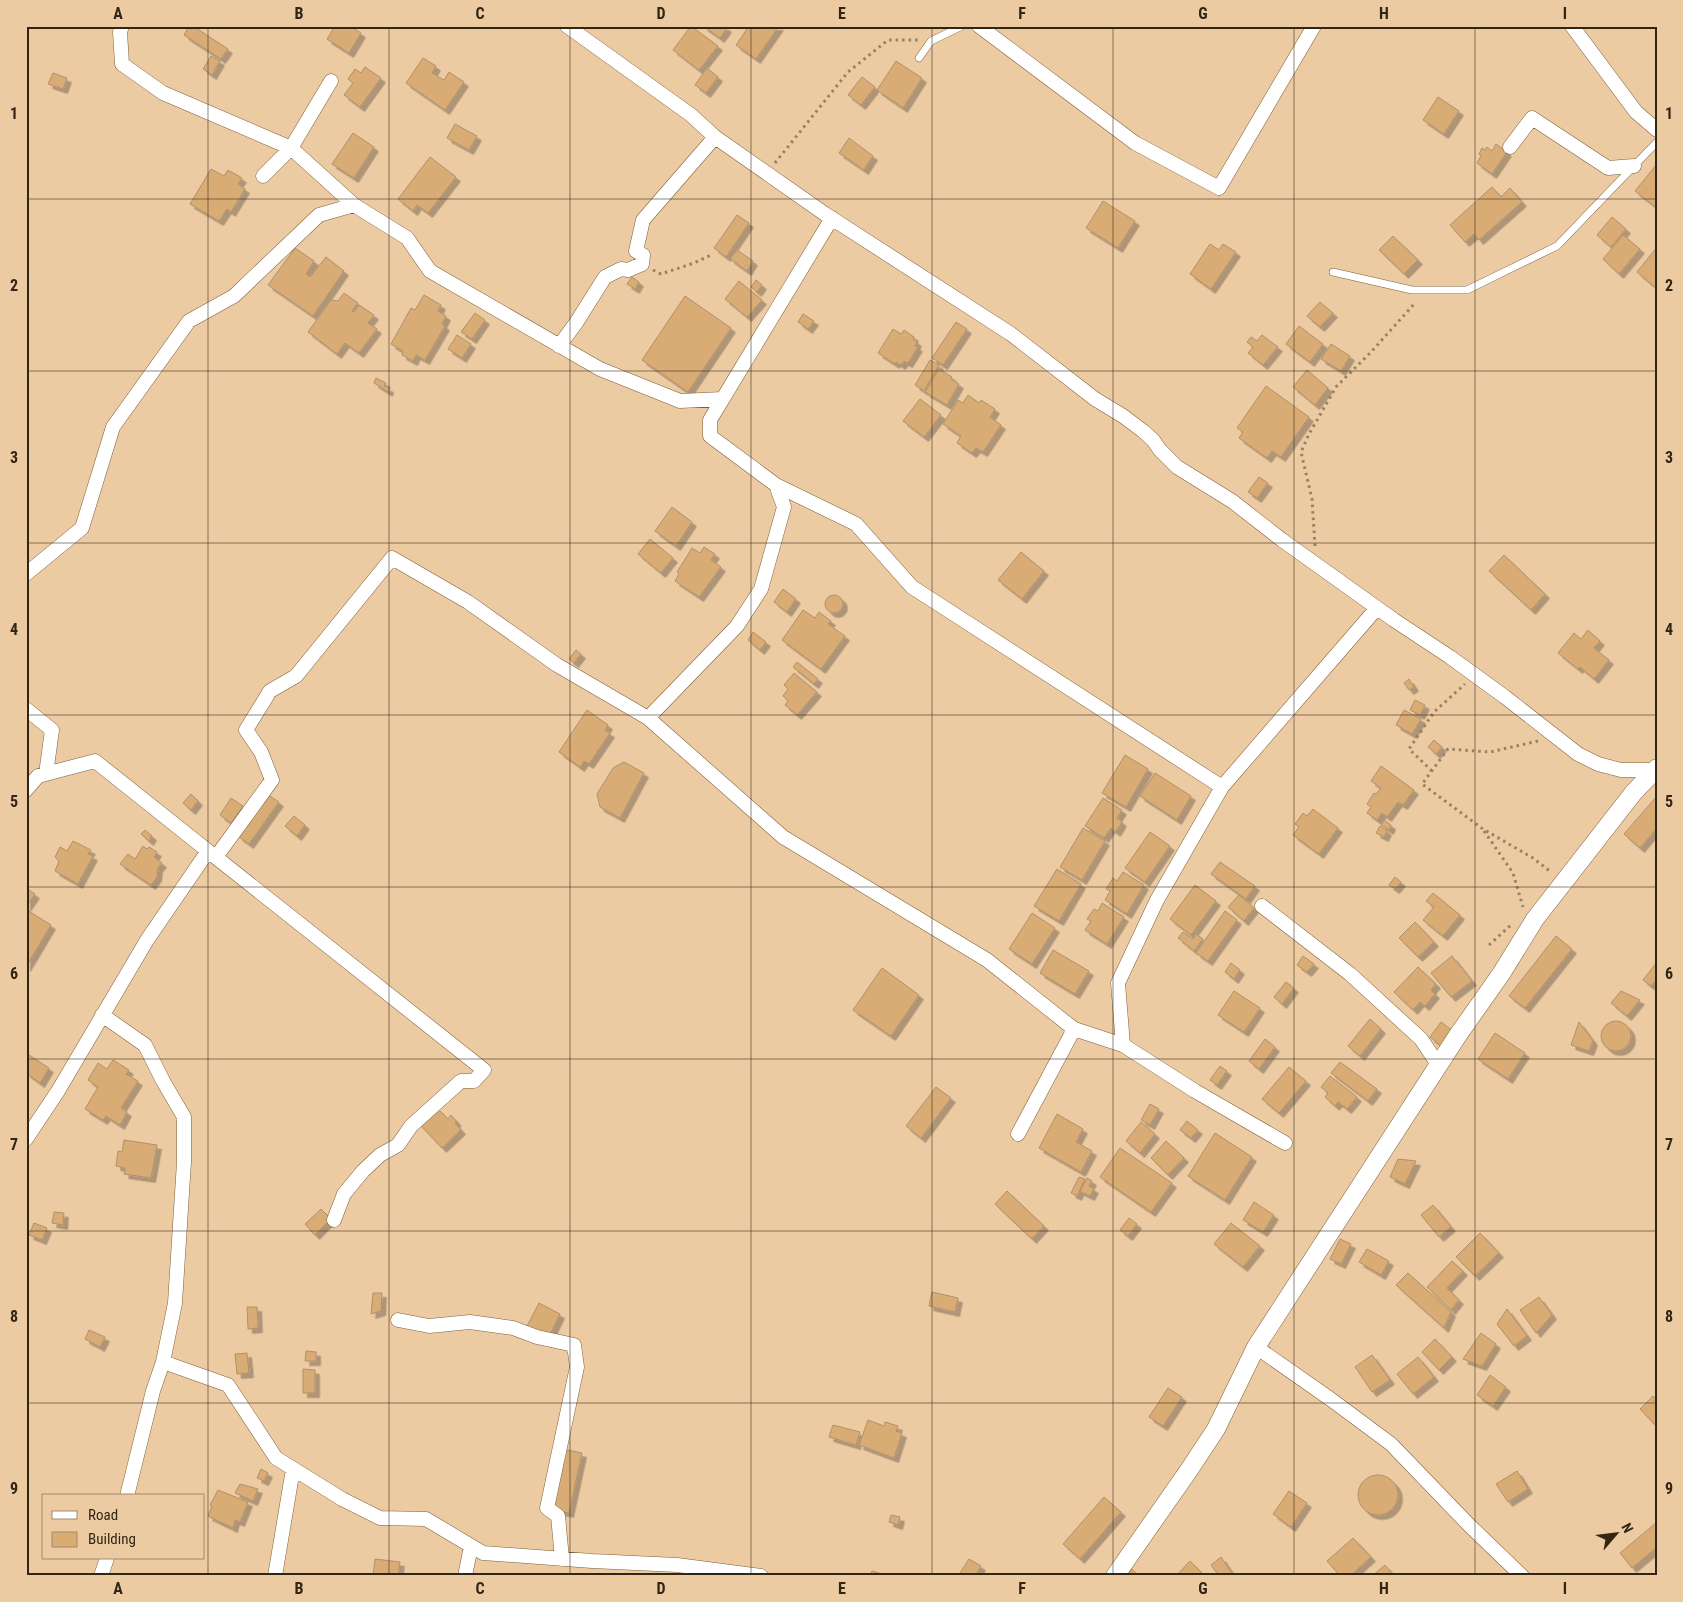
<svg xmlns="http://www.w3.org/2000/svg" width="1683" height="1602" viewBox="0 0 1683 1602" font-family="'Roboto Condensed',sans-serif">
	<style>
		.building { fill: #d9ac74; stroke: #b09069; filter: url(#shadow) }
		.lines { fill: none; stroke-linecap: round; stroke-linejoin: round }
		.service-casing { stroke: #7d5f39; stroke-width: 8 }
		.minor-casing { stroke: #7d5f39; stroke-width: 15 }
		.tertiary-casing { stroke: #7d5f39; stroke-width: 19 }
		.path { stroke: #988062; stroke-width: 3; stroke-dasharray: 2.5 4; stroke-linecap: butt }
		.service { stroke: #fff; stroke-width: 7 }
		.minor { stroke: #fff; stroke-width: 14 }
		.tertiary { stroke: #fff; stroke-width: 18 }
		.grid { fill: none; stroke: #312514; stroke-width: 1; stroke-opacity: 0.55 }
		.neatline { fill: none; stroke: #312514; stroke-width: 2 }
		.grid-label { font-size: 16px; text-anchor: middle; font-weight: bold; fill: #312514 }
	</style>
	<defs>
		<filter id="shadow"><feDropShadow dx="4.5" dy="4.5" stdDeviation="0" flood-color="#0004"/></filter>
	</defs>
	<rect width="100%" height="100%" fill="#edcba2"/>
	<path class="building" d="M189 26H193L228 49 221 59 184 35Z
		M335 26H350L361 33 349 53 327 39Z
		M691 26 718 46 699 70 673 50Z
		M703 26H725L727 28 720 38Z
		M749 26H779L756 59 736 45Z
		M211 56 220 61 212 75 203 69Z
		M423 58 436 66 432 73 444 80 449 72 464 82 445 110 406 83Z
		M896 61 922 78 903 108 877 90Z
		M365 67 381 78 360 107 344 95 353 83 348 79 355 69 361 73Z
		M707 68 718 77 706 93 695 85Z
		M53 73 67 78 63 89 48 84Z
		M862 77 875 87 861 105 848 95Z
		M1438 97 1459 111 1444 134 1423 120Z
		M455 124 477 136 469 150 447 138Z
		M353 133 374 147 354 178 332 164Z
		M849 138 873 156 864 170 839 153Z
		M1496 144 1507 152 1492 174 1477 163 1481 156 1479 154 1482 148 1485 150 1487 147 1492 151Z
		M430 157 456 177 428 213 417 205 413 211 398 199Z
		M1657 164V208L1635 191Z
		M211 169 224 176 228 170 242 178 238 184 245 189 231 212 227 209 219 221 190 204Z
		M1492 187 1501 197 1510 188 1522 202 1479 240 1474 234 1465 242 1450 225Z
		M1103 201 1135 221 1118 248 1086 228Z
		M737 215 749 223 726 257 714 248Z
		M1612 217 1626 229 1611 247 1597 235Z
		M1623 235 1640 249 1619 274 1603 259Z
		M1393 236 1418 260 1404 274 1379 250Z
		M1210 244 1219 250 1223 244 1236 252 1211 289 1190 274Z
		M1657 247V289L1637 272Z
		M295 248 314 261 306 274 310 277 326 257 344 271 313 316 268 285Z
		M737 250 753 261 747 271 730 259Z
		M632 277 639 282 635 289 627 284Z
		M756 280 762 285 757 292 751 287Z
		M739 281 762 300 747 317 725 299Z
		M344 293 358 303 352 311 354 312 359 305 374 315 368 323 377 329 359 353 345 343 337 354 308 332 331 300 338 301Z
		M424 295 441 305 438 311 446 316 442 324 445 326 425 360 416 355 413 361 402 355 403 351 391 344 411 308 415 310Z
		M685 296 731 328 688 392 642 360Z
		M1320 302 1333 313 1320 327 1307 316Z
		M475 313 485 320 472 339 461 332Z
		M803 314 814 321 808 329 798 322Z
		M956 322 967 329 943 365 932 358Z
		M1299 326 1323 344 1310 362 1286 344Z
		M893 329 901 334 904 330 914 337 913 339 917 342 915 346 918 347 908 363 904 361 901 365 896 362 895 364 878 353Z
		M457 335 471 344 462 358 448 349Z
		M1262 335 1278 347 1263 365 1248 353 1253 347 1247 342 1251 337 1257 341Z
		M1331 344 1350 356 1341 371 1321 359Z
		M930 360 939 365 924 391 915 385Z
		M939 369 952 377 951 379 959 384 947 405 925 392Z
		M1307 370 1328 388 1315 405 1293 387Z
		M376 378 386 383 384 386 389 388 388 392 374 383Z
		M1266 386 1309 417 1281 457 1272 451 1267 458 1239 438 1243 432 1237 428Z
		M968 395 979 403 981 400 995 409 990 417 1001 425 983 452 976 448 972 453 957 443 961 436 943 424 958 400 963 403Z
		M920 399 941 415 924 437 903 421Z
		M1259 477 1268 483 1257 498 1248 492Z
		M672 507 692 522 676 546 655 531Z
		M650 539 673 558 661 573 638 554Z
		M704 547 715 554 711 560 721 567 699 597 675 581 679 574 677 572 692 548 700 553Z
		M1021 552 1044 571 1022 599 998 580Z
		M1504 555 1545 594 1531 610 1489 571Z
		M783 589 796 599 787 612 774 602Z
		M825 604a9 9 0 1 1 18 0a9 9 0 1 1-18 0Z
		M803 610 815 618 819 612 831 621 828 624 845 636 821 669 782 640Z
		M1588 630 1600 641 1594 648 1609 660 1594 679 1580 667 1578 669 1558 653 1574 633 1581 639Z
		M753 632 766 642 760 650 748 640Z
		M576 650 581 654 574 663 569 659Z
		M797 662 818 679 814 684 793 667Z
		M794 673 817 692 797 715 785 705 788 701 783 696 788 689 784 685Z
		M1409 679 1414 687 1409 690 1404 683Z
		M1415 700 1425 705 1420 715 1410 710Z
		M587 710 608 725 605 730 610 733 589 764 584 761 580 767 559 752Z
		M1404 710 1421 719 1412 734 1396 725Z
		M1434 740 1442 747 1436 754 1428 747Z
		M1125 755 1148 769 1126 807 1102 793Z
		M624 762 644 773 620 818 600 807 597 794 613 768Z
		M1381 766 1414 790 1403 805 1398 802 1387 817 1382 813 1377 820 1367 813 1371 807 1367 804 1374 793 1376 794 1381 788 1371 781Z
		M1155 773 1191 796 1177 820 1140 796Z
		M191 794 198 801 191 810 183 803Z
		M267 794 279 802 249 844 238 836Z
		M1657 796V828L1640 848 1624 834Z
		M231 798 243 806 231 823 220 815Z
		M1103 798 1122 810 1117 818 1122 822 1116 832 1111 828 1104 838 1085 826Z
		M1313 809 1338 828 1319 854 1293 835 1299 827 1295 824 1303 813 1307 816Z
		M294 816 305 825 297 836 285 826Z
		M1384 820 1391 825 1389 830 1381 825Z
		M1380 826 1387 831 1384 837 1376 833Z
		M1083 828 1105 841 1082 880 1060 867Z
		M145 830 152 836 149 841 141 834Z
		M1150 832 1170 846 1145 882 1125 868Z
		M73 841 91 850 88 854 93 856 78 884 55 871 59 861 55 857 60 847 67 851Z
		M143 846 147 849 149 847 157 852 154 857 162 863 158 868 157 877 151 885 120 864 128 854 135 859Z
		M1220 862 1255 886 1246 899 1211 874Z
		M1057 869 1081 884 1059 921 1034 906Z
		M1123 872 1144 885 1127 914 1105 900 1110 891 1106 889 1113 878 1117 881Z
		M1395 877 1401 882 1395 889 1389 885Z
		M1195 885 1216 901 1191 935 1170 919Z
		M26 888 35 894 26 907Z
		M1433 893 1460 915 1443 936 1423 920 1434 907 1426 901Z
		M1239 895 1254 908 1244 921 1228 907Z
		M1102 903 1124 917 1107 944 1085 930 1091 921 1087 919 1094 909 1098 911Z
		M27 910 51 925 26 967V911Z
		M1225 911 1237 920 1208 961 1196 953Z
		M1032 913 1055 928 1032 964 1009 949Z
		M1415 922 1434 942 1418 957 1399 938Z
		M1183 932 1193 939 1196 934 1203 939 1194 951 1178 938Z
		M1556 936 1572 949 1525 1008 1509 996Z
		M1053 950 1089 971 1075 994 1040 973Z
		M1303 956 1314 964 1307 972 1297 965Z
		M1452 956 1472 981 1451 997 1431 973Z
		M1657 962V979L1651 986 1643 980Z
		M1231 963 1240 970 1234 979 1225 972Z
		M1418 967 1436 984 1431 990 1435 994 1425 1006 1420 1002 1413 1010 1394 992Z
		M882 968 919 995 891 1036 853 1010Z
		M1286 982 1294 988 1282 1004 1274 997Z
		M1234 991 1260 1008 1244 1032 1218 1015Z
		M1621 991 1640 1000 1627 1016 1611 1003Z
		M1370 1019 1381 1029 1360 1056 1348 1046Z
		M1601 1036a15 15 0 1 1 30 0a15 15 0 1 1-30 0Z
		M1441 1022 1453 1031 1441 1046 1430 1037Z
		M1579 1022 1593 1041 1589 1051 1571 1045Z
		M1495 1033 1525 1053 1508 1079 1478 1059Z
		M1265 1039 1275 1047 1259 1069 1249 1061Z
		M26 1053 49 1068 40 1083 26 1073Z
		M113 1060 129 1070 126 1074 138 1081 121 1108 127 1112 120 1125 106 1116 103 1120 85 1109 98 1087 88 1080 98 1063 107 1069Z
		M1340 1062 1377 1089 1368 1101 1331 1073Z
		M1220 1066 1227 1071 1217 1085 1210 1080Z
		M1289 1067 1306 1081 1279 1113 1262 1099Z
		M1330 1076 1357 1097 1347 1109 1338 1102 1335 1106 1325 1097 1328 1093 1321 1087Z
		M936 1087 951 1098 921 1138 906 1126Z
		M1150 1104 1159 1109 1150 1125 1141 1120Z
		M438 1109 448 1119 451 1115 457 1122 455 1123 461 1130 442 1148 421 1126Z
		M1057 1114 1083 1129 1076 1142 1092 1151 1081 1172 1039 1148Z
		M1187 1121 1198 1130 1191 1138 1180 1130Z
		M1141 1122 1155 1134 1140 1153 1126 1141Z
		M1215 1133 1252 1157 1225 1200 1188 1176Z
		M124 1140 157 1145 151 1178 124 1174 125 1168 116 1166 118 1151 122 1152Z
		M1166 1141 1184 1158 1168 1175 1151 1158Z
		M1120 1148 1172 1183 1151 1212 1100 1177Z
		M1398 1159 1416 1161 1405 1184 1390 1177Z
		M1079 1177 1085 1179 1077 1196 1071 1193Z
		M1087 1178 1092 1181 1089 1186 1094 1189 1090 1196 1080 1191Z
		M1007 1191 1044 1226 1032 1239 995 1204Z
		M1254 1202 1274 1215 1263 1232 1243 1220Z
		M1433 1205 1451 1227 1439 1237 1421 1215Z
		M321 1209 331 1219 315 1235 305 1224Z
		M54 1212 64 1213 63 1225 52 1223Z
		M1129 1218 1137 1224 1128 1236 1120 1230Z
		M34 1223 47 1228 42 1240 29 1235Z
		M1231 1223 1260 1246 1243 1267 1214 1244Z
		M1480 1233 1499 1253 1475 1276 1456 1257Z
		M1340 1239 1351 1244 1341 1264 1330 1259Z
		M1367 1249 1389 1261 1381 1275 1359 1262Z
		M1452 1261 1463 1271 1447 1288 1459 1300 1451 1310 1427 1287Z
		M1408 1273 1451 1312 1444 1328 1396 1285Z
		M932 1292 958 1298 955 1312 929 1306Z
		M373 1293H382L381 1311 371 1314Z
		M1539 1297 1552 1315 1536 1333 1520 1310Z
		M539 1303 560 1314 549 1337 527 1326Z
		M247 1307H257L258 1328 248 1329Z
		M1507 1309 1527 1336 1514 1346 1497 1324Z
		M89 1330 105 1337 100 1347 85 1339Z
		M1481 1333 1496 1344 1482 1366 1463 1359Z
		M1435 1339 1452 1357 1439 1370 1422 1352Z
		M306 1351 316 1352V1361H305Z
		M247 1353 249 1373 237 1374 235 1354Z
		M1372 1355 1390 1380 1372 1392 1355 1367Z
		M1418 1357 1434 1377 1413 1394 1397 1374Z
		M303 1369 315 1370V1393H303Z
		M1490 1375 1506 1387 1493 1406 1477 1395Z
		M1168 1388 1182 1397 1163 1426 1149 1417Z
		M1653 1396 1657 1400V1427L1640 1409Z
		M868 1420 884 1426 885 1422 898 1426 896 1431 902 1433 894 1458 859 1445Z
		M833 1425 860 1432 856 1445 829 1437Z
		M563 1449 582 1453 569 1513 550 1509Z
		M261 1469 268 1473 264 1481 257 1478Z
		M1517 1471 1528 1489 1508 1502 1496 1484Z
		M1358 1495a20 20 0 1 1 40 0a20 20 0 1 1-40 0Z
		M240 1484 258 1489 253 1501 235 1493Z
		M218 1490 248 1502 240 1522 235 1520 233 1528 208 1516 212 1506 210 1505Z
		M1289 1491 1307 1503 1291 1527 1273 1514Z
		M1104 1497 1121 1512 1080 1559 1063 1544Z
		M891 1515 900 1517 898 1525 889 1522Z
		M1657 1522V1547L1632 1568 1620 1553Z
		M1353 1538 1371 1557 1350 1576H1340L1327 1561Z
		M1221 1557 1234 1576H1219L1211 1565Z
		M375 1559 400 1562 398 1576H373Z
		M969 1559 981 1566 975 1576H958Z
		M1190 1561 1205 1576H1176Z
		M1385 1565 1394 1576H1372Z
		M1132 1569 1139 1576H1126Z
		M872 1571 882 1574V1576H870Z"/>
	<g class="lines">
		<defs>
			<path id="service" d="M919 58 931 41 962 26
				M1333 272 1412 290H1467L1557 246 1657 142"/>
			<path id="minor" d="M122 26 120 32 122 64 163 93 291 148 354 205
				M567 26 691 115 715 137 825 214 1011 334 1095 399 1123 416 1143 431 1153 440 1160 450 1177 467 1232 501 1282 540 1394 620 1450 657 1505 697 1578 754 1598 764 1621 770H1655
				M979 26 1135 143 1219 188 1314 26
				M1572 26 1636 112 1657 130
				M1510 147 1532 118 1608 168 1634 166
				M263 176 291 148 331 81
				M559 346 576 323 605 277 621 269 628 270 642 264 643 255 636 251 643 220 715 137
				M776 485 856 524 912 587 1222 787 1377 608
				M26 574 82 528 113 427 189 321 234 296 319 215 354 205 407 238 430 271 600 369 680 401 722 399
				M26 709 52 730 46 774
				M648 718 783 837 987 960 1074 1029 1123 1045
				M1222 787 1157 900 1118 983 1123 1045 1195 1091 1285 1143
				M26 790 38 776 95 761 208 851
				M216 857 272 780 261 752 246 730 270 691 296 676 392 558 468 602 557 665 648 718 737 626 761 589 784 507 776 485 710 436V420L832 218
				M1262 906 1350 974 1421 1039 1439 1066
				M102 1015 145 1045 163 1081 184 1117V1162L175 1303 163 1362 153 1391 127 1496
				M1018 1134 1074 1029
				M26 1139 58 1091 147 940 208 851 484 1070 474 1081H461L411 1126 398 1145 380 1155 363 1171 344 1194 334 1220
				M398 1320 429 1326 470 1322 513 1328 537 1337 574 1345 577 1367 547 1508 558 1516 562 1559
				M1256 1347 1329 1398 1391 1444 1470 1526 1522 1576
				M163 1362 228 1385 276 1458 342 1499 380 1518 426 1519 483 1553 592 1561 677 1565 761 1576
				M101 1576 107 1558
				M275 1576 293 1469
				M465 1576 471 1546"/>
			<path id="tertiary" d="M1115 1576 1189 1470 1216 1429 1256 1347 1458 1035 1501 974 1535 919 1634 792 1657 768"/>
		</defs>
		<use href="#service" class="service-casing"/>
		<use href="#minor" class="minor-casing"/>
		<use href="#tertiary" class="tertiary-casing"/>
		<path class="path" d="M775 163 848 72 888 40H919
			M653 270 661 274 694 263 711 255
			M1315 546 1312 499 1301 452 1309 434 1336 387 1371 352 1416 302
			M1538 741 1490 752 1448 749 1422 784 1483 829 1533 858 1551 872
			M1432 771 1409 749 1434 712 1465 684
			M1484 831 1513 873 1523 907
			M1489 945 1511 925"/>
		<use href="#service" class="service"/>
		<use href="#minor" class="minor"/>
		<use href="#tertiary" class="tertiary"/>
	</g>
	<path class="grid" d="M208 26V1576M389 26V1576M570 26V1576M751 26V1576M932 26V1576M1113 26V1576M1294 26V1576M1475 26V1576M26 199H1657M26 371H1657M26 543H1657M26 715H1657M26 887H1657M26 1059H1657M26 1231H1657M26 1403H1657"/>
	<rect width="1683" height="1602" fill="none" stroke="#edcba2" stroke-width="55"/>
	<rect x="42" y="1494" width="162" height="65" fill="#edcba2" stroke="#a28969"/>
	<rect x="52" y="1511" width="25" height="8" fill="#ffffff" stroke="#a28969"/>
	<text x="88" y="1520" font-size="15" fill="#312514">Road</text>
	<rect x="52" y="1532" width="25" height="15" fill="#d9ac74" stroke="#a28969"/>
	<text x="88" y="1544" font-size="15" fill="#312514">Building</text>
	<g transform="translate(1616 1534) rotate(62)" stroke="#edcba2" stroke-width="4" paint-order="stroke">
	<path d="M0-4L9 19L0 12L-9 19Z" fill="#312514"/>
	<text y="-8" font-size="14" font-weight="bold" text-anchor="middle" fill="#312514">N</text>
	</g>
	<rect x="28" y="28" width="1628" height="1546" class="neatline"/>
	<g class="grid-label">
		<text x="118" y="19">A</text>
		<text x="299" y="19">B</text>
		<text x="480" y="19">C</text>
		<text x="661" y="19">D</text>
		<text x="842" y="19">E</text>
		<text x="1022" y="19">F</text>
		<text x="1203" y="19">G</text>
		<text x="1384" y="19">H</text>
		<text x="1565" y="19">I</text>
		<text x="14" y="119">1</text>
		<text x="1669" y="119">1</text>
		<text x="14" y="291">2</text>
		<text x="1669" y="291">2</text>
		<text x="14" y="463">3</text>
		<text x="1669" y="463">3</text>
		<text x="14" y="635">4</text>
		<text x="1669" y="635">4</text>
		<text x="14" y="807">5</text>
		<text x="1669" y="807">5</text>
		<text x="14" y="979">6</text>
		<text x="1669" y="979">6</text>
		<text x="14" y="1150">7</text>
		<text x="1669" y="1150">7</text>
		<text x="14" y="1322">8</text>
		<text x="1669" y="1322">8</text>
		<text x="14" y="1494">9</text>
		<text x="1669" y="1494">9</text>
		<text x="118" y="1594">A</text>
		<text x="299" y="1594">B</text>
		<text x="480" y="1594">C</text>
		<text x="661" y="1594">D</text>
		<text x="842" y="1594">E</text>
		<text x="1022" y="1594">F</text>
		<text x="1203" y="1594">G</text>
		<text x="1384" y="1594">H</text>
		<text x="1565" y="1594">I</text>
	</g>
</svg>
